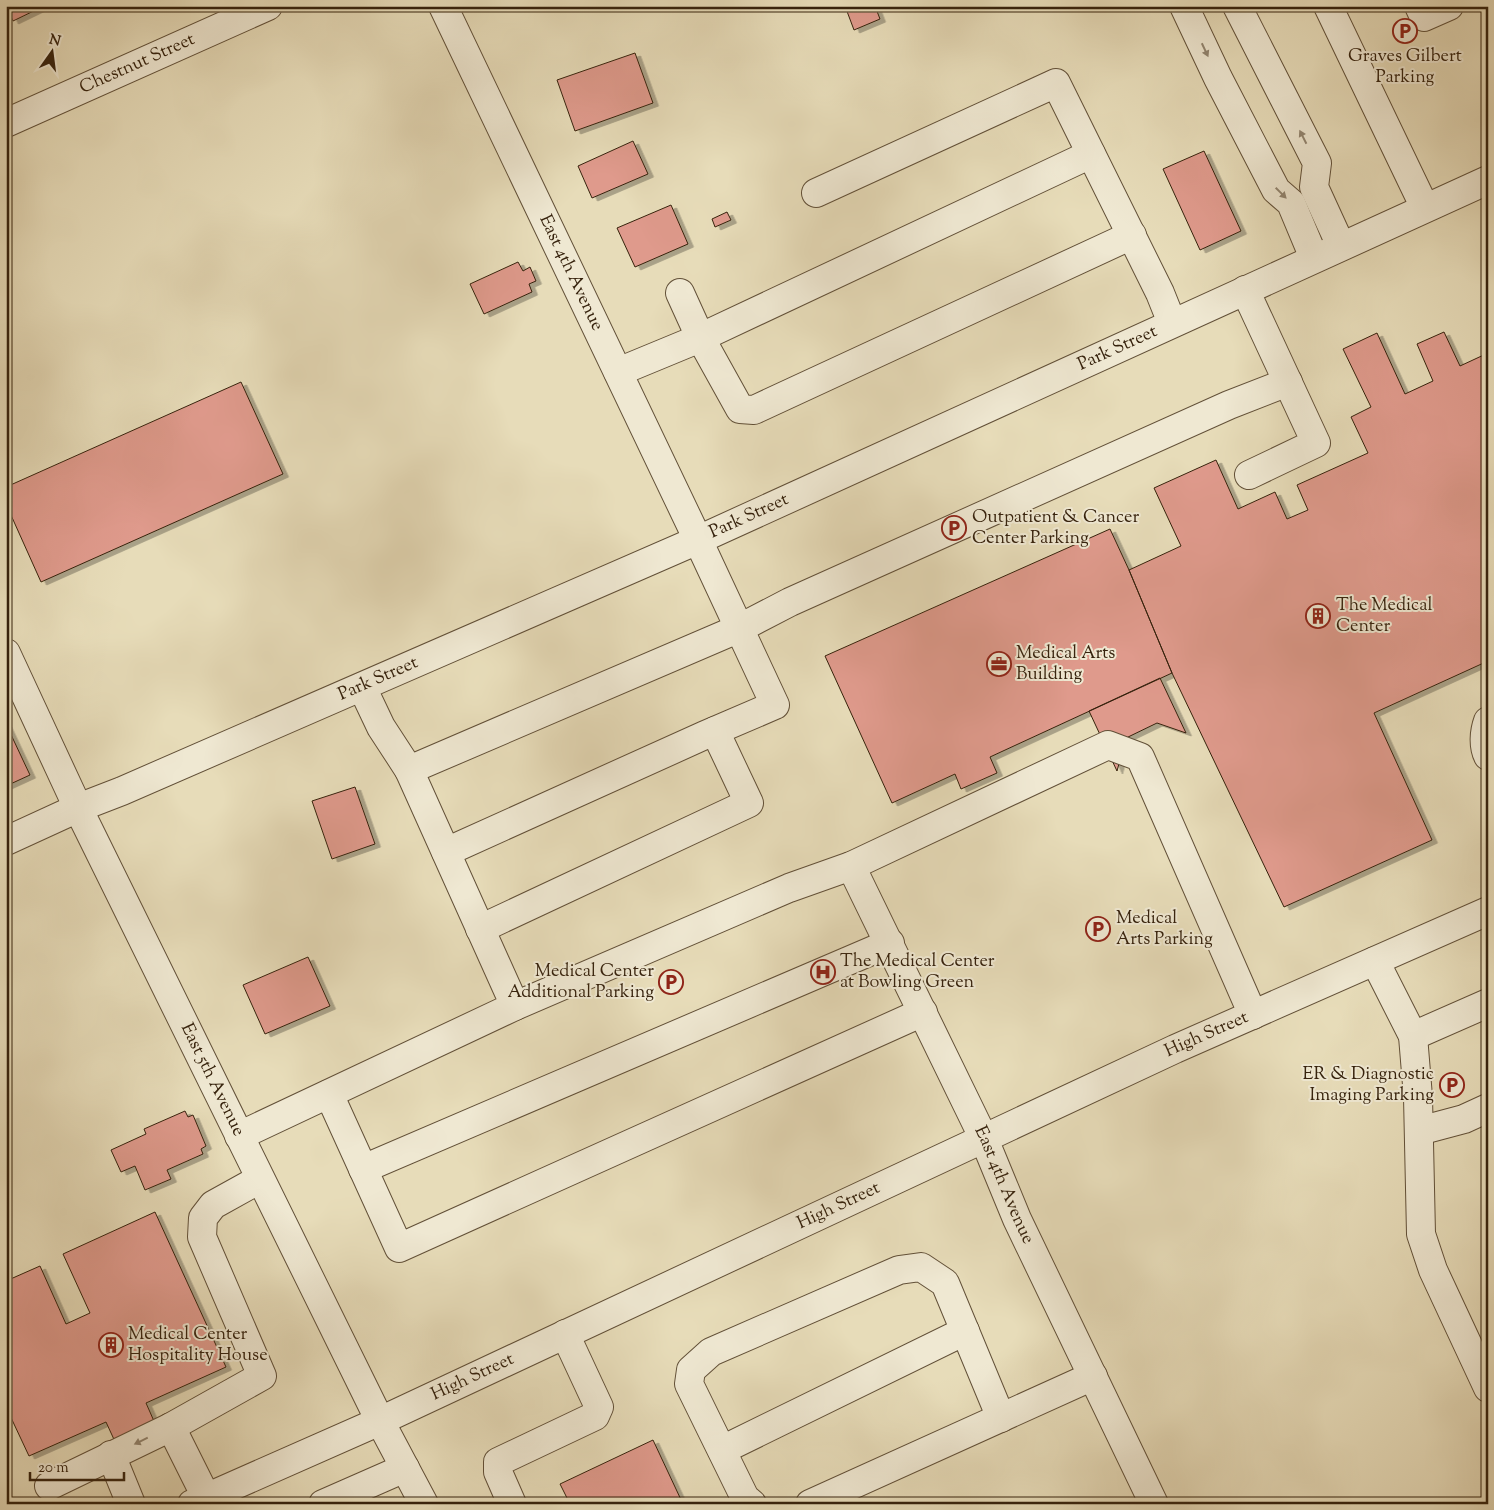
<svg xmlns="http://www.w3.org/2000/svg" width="1494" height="1510" viewBox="0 0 1494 1510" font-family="'Sorts Mill Goudy',serif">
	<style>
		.building { fill: #df9a8c; stroke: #36220d; filter: url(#shadow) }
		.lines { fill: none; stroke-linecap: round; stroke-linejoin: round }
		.minor-casing { stroke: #625038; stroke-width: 30 }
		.minor { stroke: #efe8d2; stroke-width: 28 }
		.oneway { fill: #928570 }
		.labels { text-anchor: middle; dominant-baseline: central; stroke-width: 4; stroke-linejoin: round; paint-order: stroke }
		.poi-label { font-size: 18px; fill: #36220d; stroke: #efe8d2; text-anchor: start }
		.street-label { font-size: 18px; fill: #36220d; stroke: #efe8d2 }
	</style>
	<defs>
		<filter id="shadow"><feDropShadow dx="5.5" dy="3" stdDeviation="0" flood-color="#0004"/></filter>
	</defs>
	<rect width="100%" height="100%" fill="#e7dcb9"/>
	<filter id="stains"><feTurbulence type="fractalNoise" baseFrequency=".004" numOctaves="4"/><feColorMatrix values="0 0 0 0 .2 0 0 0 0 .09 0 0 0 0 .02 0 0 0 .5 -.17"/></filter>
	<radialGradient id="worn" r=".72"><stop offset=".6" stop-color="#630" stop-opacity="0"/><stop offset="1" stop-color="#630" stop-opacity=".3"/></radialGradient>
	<path class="building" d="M6 6H44L13 21Z
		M845 6H875L880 19 854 30Z
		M635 53 653 103 575 131 557 80Z
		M633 141 648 174 592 198 578 166Z
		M1204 151 1241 231 1200 250 1163 169Z
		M671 205 688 244 635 267 617 228Z
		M727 212 731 220 715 227 712 219Z
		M518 262 523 271 530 267 536 281 529 284 532 292 484 314 470 284Z
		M1444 332 1460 366 1488 353V661L1374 713 1432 840 1284 907 1172 673 1129 570 1181 546 1154 488 1216 460 1238 509 1275 492 1287 519 1308 510 1297 485 1368 453 1351 417 1371 407 1343 349 1377 333 1405 394 1433 381 1417 344Z
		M241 382 283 474 41 582 6 504V487Z
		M1110 529 1129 570 1172 673 990 757 997 773 961 789 955 774 892 803 825 656Z
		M1160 678 1186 733 1157 723 1126 738 1117 771 1089 711Z
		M6 724 30 775 6 786Z
		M355 787 375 844 332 859 312 801Z
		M308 957 330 1006 265 1034 243 985Z
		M185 1111 188 1117 193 1115 206 1146 201 1149 203 1154 167 1170 171 1179 145 1190 135 1166 121 1172 111 1150 146 1134 144 1129Z
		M155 1212 226 1367 146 1403 157 1428 117 1446 106 1422 29 1456 6 1407V1281L40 1266 66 1324 90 1313 63 1254Z
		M653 1440 683 1504H570L560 1484Z"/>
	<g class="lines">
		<defs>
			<g id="minor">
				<path id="s1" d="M443 6 698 540 775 705 705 735 446 852"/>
				<path d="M1184 6 1218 78 1276 190 1291 203 1314 258"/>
				<path d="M1237 6 1317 163 1314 187 1341 246"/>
				<path d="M1328 6 1425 208"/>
				<path d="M1419 6 1424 17 1449 6"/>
				<path id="s2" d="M6 123 268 6"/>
				<path d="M816 193 1056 83 1160 293 1172 323"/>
				<path d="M1245 290 1316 443 1249 475"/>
				<path d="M680 293 700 337 740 409 754 410 1132 235"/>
				<path d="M618 372 693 341 1091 154"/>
				<path id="s3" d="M6 653 78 808 380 1421 424 1504"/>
				<path d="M362 687 381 727 409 770"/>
				<path d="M1488 721C1484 732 1483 746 1488 756"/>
				<path id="s4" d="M6 841 78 808 122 791 698 540 1488 180"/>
				<path id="s5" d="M851 866 984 1139 1017 1219 1154 1504"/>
				<path d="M480 929 749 803 715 731"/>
				<path d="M1375 961 1413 1036 1418 1097 1421 1234 1433 1270 1488 1388"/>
				<path d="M515 1006 789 888 851 866 1108 745 1140 757 1253 1015"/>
				<path d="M1413 1036 1488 1003"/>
				<path d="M329 1094 399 1248 923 1012"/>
				<path d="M1419 1131 1464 1119 1488 1108"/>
				<path d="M239 1136 515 1006 409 770 740 628 790 602 1229 405 1288 382"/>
				<path d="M363 1169 890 943"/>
				<path d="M171 1427 206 1497"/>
				<path d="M722 1450 965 1331"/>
				<path d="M111 1455 131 1504"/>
				<path d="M49 1486 171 1427 262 1376 202 1237 203 1218 213 1205 260 1179"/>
				<path id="s6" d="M192 1504 380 1421 1175 1049 1488 911"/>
				<path d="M323 1504 405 1468"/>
				<path d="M512 1504 498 1472V1462L595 1416 599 1407 565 1334"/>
				<path d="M752 1504 745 1498 689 1384 691 1370 711 1352 899 1270 921 1267 945 1283 1001 1418"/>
				<path d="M810 1504 1093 1376"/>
			</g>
		</defs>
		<use href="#minor" class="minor-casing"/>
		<use href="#minor" class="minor"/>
	</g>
	<defs><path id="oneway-solid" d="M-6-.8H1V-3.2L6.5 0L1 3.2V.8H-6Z" transform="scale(1.25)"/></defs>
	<g class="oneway">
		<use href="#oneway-solid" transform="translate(1205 50) rotate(65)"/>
		<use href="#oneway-solid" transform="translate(1303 137) rotate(-117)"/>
		<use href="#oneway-solid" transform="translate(1281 193) rotate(45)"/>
		<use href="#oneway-solid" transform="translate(141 1441) rotate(154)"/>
	</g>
	<defs>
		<symbol id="parking-ring" viewBox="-11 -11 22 22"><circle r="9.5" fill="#efe8d2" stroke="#8f2418" stroke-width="1.5"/><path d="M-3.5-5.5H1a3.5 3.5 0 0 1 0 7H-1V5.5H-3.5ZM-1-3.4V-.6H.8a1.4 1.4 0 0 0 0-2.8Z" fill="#8f2418"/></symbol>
		<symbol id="building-ring" viewBox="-11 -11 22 22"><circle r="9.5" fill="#efe8d2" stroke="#8f2418" stroke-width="1.5"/><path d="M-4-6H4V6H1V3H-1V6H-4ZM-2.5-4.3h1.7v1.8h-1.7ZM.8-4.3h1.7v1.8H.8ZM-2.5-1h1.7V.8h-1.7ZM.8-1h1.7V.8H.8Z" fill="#8f2418"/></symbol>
		<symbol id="office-ring" viewBox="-11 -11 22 22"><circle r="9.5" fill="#efe8d2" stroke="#8f2418" stroke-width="1.5"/><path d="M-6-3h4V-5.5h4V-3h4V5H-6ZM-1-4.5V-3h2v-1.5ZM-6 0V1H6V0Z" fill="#8f2418"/></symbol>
		<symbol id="hospital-ring" viewBox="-11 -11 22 22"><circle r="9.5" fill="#efe8d2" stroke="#8f2418" stroke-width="1.5"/><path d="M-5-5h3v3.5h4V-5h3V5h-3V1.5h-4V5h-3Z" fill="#8f2418"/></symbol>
	</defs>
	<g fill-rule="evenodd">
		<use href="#parking-ring" x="1391" y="17" width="28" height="28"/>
		<use href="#parking-ring" x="940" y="514" width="28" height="28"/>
		<use href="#building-ring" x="1304" y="602" width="28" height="28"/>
		<use href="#office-ring" x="985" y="650" width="28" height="28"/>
		<use href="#parking-ring" x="1084" y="915" width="28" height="28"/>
		<use href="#hospital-ring" x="809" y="958" width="28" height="28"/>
		<use href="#parking-ring" x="657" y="968" width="28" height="28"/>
		<use href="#parking-ring" x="1438" y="1071" width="28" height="28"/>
		<use href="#building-ring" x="97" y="1331" width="28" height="28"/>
	</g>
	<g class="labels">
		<g class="poi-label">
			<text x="1405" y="57" text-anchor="middle">Graves Gilbert<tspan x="1405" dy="21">Parking</tspan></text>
			<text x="972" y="518">Outpatient &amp; Cancer<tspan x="972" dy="21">Center Parking</tspan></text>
			<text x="1336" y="606">The Medical<tspan x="1336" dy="21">Center</tspan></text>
			<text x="1016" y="654">Medical Arts<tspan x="1016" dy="21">Building</tspan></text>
			<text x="1116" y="919">Medical<tspan x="1116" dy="21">Arts Parking</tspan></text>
			<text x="840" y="962">The Medical Center<tspan x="840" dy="21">at Bowling Green</tspan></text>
			<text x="654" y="972" text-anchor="end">Medical Center<tspan x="654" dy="21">Additional Parking</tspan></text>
			<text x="1434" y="1075" text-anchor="end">ER &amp; Diagnostic<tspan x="1434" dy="21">Imaging Parking</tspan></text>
			<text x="128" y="1335">Medical Center<tspan x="128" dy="21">Hospitality House</tspan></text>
		</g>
		<g class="street-label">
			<text stroke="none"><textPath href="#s2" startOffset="144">Chestnut Street</textPath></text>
			<text stroke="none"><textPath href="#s1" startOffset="296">East 4th Avenue</textPath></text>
			<text stroke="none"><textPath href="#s4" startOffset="1216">Park Street</textPath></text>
			<text stroke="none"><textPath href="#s4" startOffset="811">Park Street</textPath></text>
			<text stroke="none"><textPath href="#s4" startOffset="406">Park Street</textPath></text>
			<text stroke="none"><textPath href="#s6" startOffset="1118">High Street</textPath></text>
			<text stroke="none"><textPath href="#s3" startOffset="474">East 5th Avenue</textPath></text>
			<text stroke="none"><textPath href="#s5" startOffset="354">East 4th Avenue</textPath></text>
			<text stroke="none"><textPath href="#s6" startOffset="712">High Street</textPath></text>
			<text stroke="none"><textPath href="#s6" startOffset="308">High Street</textPath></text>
		</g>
	</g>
	<rect width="1494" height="1510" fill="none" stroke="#e7dcb9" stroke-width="25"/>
	<rect x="8" y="8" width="1479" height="1495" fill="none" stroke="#36220d" stroke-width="2.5"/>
	<rect x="12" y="12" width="1469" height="1485" fill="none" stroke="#36220d"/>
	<g transform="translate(52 52) rotate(14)" stroke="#efe8d2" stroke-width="4" paint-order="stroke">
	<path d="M0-4L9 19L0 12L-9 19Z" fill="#36220d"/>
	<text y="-8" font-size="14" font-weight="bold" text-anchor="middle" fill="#36220d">N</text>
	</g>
	<path d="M30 1472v8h94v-8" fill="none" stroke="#36220d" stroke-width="2.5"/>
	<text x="38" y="1472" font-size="15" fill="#36220d" stroke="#efe8d2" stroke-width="4" paint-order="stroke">20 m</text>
	<rect width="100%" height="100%" filter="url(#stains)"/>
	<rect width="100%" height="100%" fill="url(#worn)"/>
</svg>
